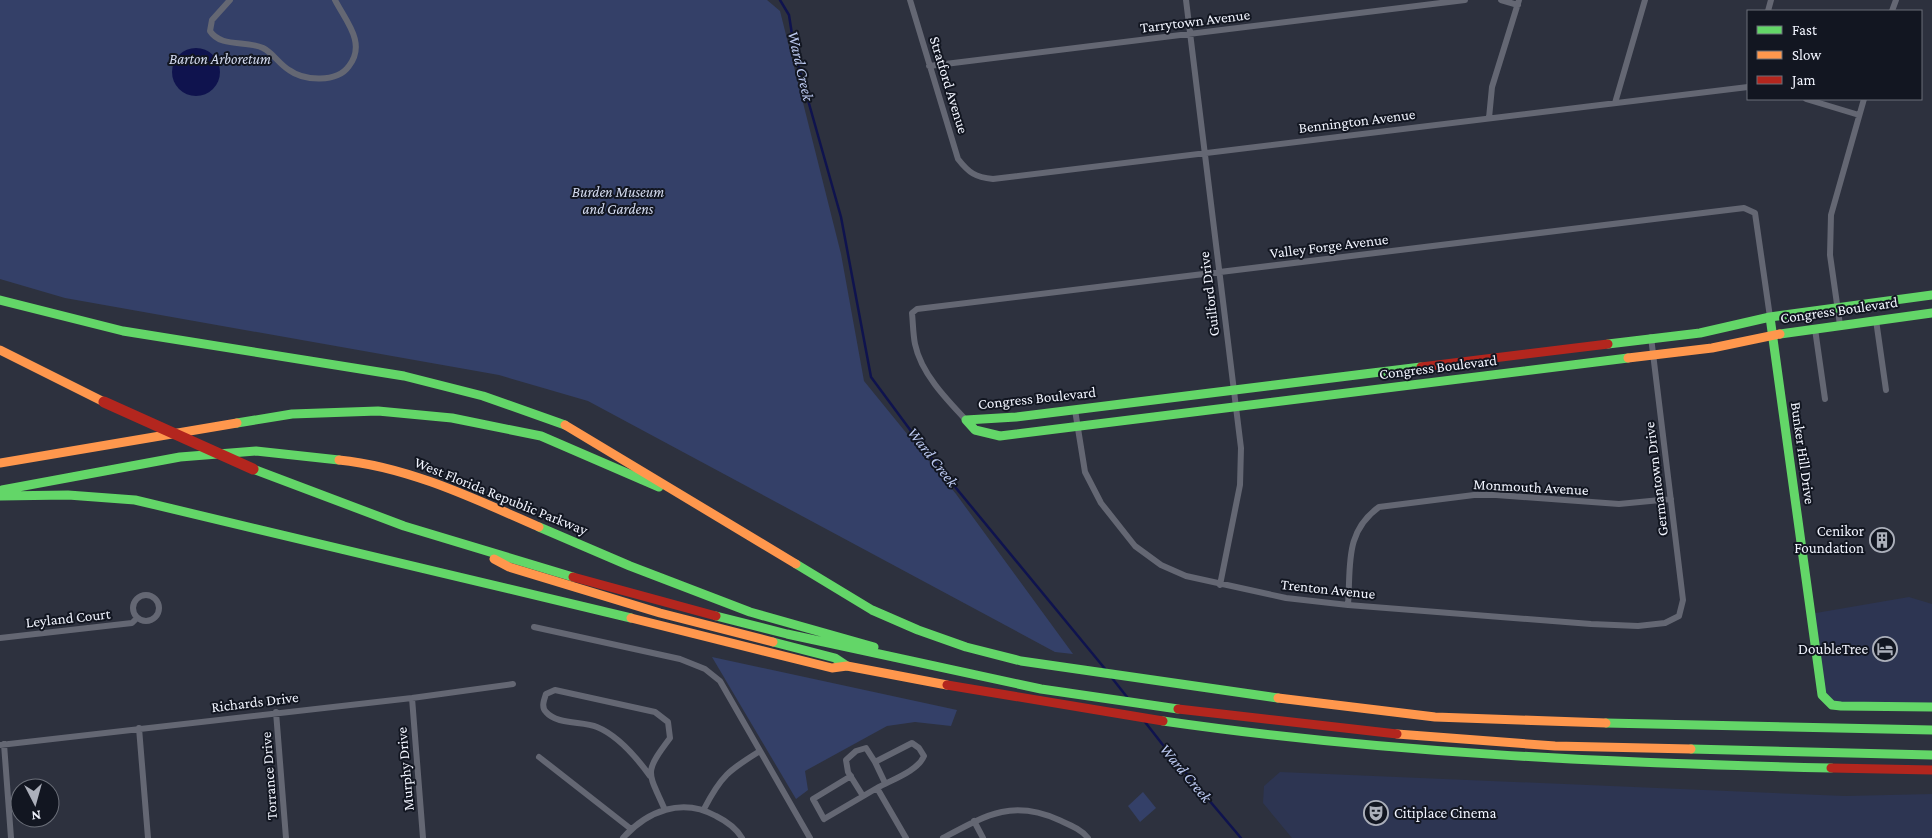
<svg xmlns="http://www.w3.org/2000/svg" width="1932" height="838" viewBox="0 0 1932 838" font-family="'Crimson Pro',serif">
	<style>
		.built { fill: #2d3552 }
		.green { fill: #344068 }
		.water { fill: #0f134e }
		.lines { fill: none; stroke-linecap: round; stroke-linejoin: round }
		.stream { stroke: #0f134e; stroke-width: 2.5 }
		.street { stroke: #646773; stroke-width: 6 }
		.fast { stroke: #63d668; stroke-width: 9 }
		.slow { stroke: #ff974d; stroke-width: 9 }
		.jam { stroke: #b3261e; stroke-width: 9 }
		.jam-bridge { stroke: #b3261e; stroke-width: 11 }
		.labels { text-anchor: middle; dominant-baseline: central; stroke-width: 4; stroke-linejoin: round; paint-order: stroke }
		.street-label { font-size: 15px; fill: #f1f4fe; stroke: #121621 }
		.park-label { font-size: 15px; font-style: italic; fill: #d4dbef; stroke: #121621 }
		.poi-label { font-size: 15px; fill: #f1f4fe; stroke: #121621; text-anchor: end }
		.water-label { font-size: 16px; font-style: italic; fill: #bbc8ef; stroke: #121621 }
	</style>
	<rect width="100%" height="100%" fill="#2d313e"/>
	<path class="built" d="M1909 597 1932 604V706L1832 705 1822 695 1810 614Z
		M1280 772 1845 796 1932 794V838H1292L1263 803 1264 786Z"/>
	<path class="green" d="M0 0H767L780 11 841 254 864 381 956 494 1073 654 1055 652 588 401 499 375 65 298 0 279Z
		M712 657 957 710 951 726 915 722 887 726 805 771 808 790 796 799Z
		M1143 792 1156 808 1140 822 1128 806Z"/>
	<path class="water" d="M172 72a24 24 0 1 1 48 0a24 24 0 1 1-48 0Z"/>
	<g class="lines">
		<path class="stream" d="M780 0 789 15 795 54 841 217 871 377 928 454 1106 670
			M1112 678 1127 697
			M1145 722 1170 754 1241 838"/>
		<path class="street" d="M230 0 212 20 210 31C221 48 246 40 263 48 273 53 279 64 289 70 304 81 337 83 349 66 367 43 345 20 335 0
			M910 0 958 159C969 173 975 177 993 179L1748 87
			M1186 0 1241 448 1240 485 1220 585
			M1501 0 1518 5
			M1768 11 1771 0
			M1892 11 1896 0
			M929 66 1465 0
			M1806 99 1859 115
			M1615 103 1645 0
			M1489 118 1492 87 1519 0
			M1876 320 1886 390
			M1840 325 1830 255 1831 215 1864 99
			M1815 329 1825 399
			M1075 410 1085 472 1101 503 1135 546 1161 565 1186 576 1286 598 1348 605 1591 624 1638 626 1665 623 1679 616 1683 600 1651 337
			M966 420C946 399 921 373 915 344 913 334 913 323 912 313L917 309 1744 208 1755 213 1770 317
			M133 608a13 13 0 1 1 26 0a13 13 0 1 1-26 0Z
			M1348 605C1351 566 1344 532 1379 507L1474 495H1496L1619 504 1671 499
			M534 627 680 659 705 669 720 681 810 838
			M0 638 132 623 136 619
			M412 698 423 838
			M276 712 286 838
			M139 728 148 838
			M4 744 11 838
			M0 745 412 698 513 684
			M539 757 631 829
			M650 776C637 758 619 736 597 727 583 721 557 725 546 712 541 707 544 700 546 694L555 690 655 712 668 722 670 738C643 774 648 771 665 810
			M851 776 813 799 824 819 877 788 906 838
			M877 788C891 780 918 771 924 756L919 748 912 743 875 762 885 783
			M863 796 848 772 846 760 856 751 866 748 875 762
			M704 809C721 776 729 770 760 751
			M974 821 983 838
			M623 838C647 811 682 797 716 816 726 821 736 828 742 838
			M943 838C986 815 1012 799 1059 820 1070 825 1081 829 1088 838"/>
		<path class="fast" d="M0 300 123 331 404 376 483 396 565 425
			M1770 317 1822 695 1832 705 1841 706 1932 707
			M1780 334 1932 313
			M1608 344 1700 333 1770 317 1932 295
			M966 420 975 430 1000 436 1628 358
			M966 420 1016 417 1421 367
			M237 423 292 414 378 411 452 418 541 436 659 487
			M253 469 404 526 573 577
			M2 490 180 457 256 451 339 460
			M0 496 68 495 135 500 631 618
			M539 527 630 566 750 612 874 647
			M796 564 872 610 918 630 966 647 1021 661 1278 698
			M716 616 787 634 1041 689 1178 709
			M773 642 835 658 847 666
			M1163 721C1385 753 1607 763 1831 768
			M1606 723 1932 730
			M1691 749 1932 755"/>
		<path class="slow" d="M0 350 104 402
			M1628 358 1712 348 1780 334
			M565 425 796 564
			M339 460C409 467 475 499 539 527
			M0 463 237 423
			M494 559 509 567 660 613 773 642
			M631 618 832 668 847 666 947 685
			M1278 698 1435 717 1606 723
			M1397 734 1555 746 1691 749"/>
		<path class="jam" d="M1421 367 1608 344
			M573 577 716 616
			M947 685 1163 721
			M1178 709 1397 734
			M1831 768 1932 770"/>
		<path class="jam-bridge" d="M104 402 253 469"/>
	</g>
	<defs>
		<symbol id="building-ring" viewBox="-11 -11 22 22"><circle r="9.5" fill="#121621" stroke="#acb0bb" stroke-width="1.5"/><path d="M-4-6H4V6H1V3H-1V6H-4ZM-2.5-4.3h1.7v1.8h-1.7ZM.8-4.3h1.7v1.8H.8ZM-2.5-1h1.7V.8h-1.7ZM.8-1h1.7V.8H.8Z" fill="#acb0bb"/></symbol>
		<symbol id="hotel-ring" viewBox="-11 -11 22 22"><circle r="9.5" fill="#121621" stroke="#acb0bb" stroke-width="1.5"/><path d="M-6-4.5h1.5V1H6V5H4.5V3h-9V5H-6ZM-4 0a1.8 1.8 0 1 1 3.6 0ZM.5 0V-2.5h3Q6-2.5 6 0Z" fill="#acb0bb"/></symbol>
		<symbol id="theatre-ring" viewBox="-11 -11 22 22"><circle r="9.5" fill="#121621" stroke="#acb0bb" stroke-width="1.5"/><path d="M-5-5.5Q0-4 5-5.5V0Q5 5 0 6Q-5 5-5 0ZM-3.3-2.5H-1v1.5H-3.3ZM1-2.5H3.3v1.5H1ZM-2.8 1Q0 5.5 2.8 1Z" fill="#acb0bb"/></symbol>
	</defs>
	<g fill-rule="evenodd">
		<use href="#building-ring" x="1868" y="526" width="28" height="28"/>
		<use href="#hotel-ring" x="1871" y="635" width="28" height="28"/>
		<use href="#theatre-ring" x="1362" y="799" width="28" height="28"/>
	</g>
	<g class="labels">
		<g class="street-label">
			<text transform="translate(1195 21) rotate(-7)">Tarrytown Avenue</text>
			<text transform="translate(949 85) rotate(73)">Stratford Avenue</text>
			<text transform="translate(1357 121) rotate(-7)">Bennington Avenue</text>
			<text transform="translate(1329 246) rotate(-7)">Valley Forge Avenue</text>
			<text transform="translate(1209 294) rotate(-97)">Guilford Drive</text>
			<text transform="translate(1839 310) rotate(-8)">Congress Boulevard</text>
			<text transform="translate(1438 367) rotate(-7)">Congress Boulevard</text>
			<text transform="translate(1037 398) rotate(-6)">Congress Boulevard</text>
			<text transform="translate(1803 453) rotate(82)">Bunker Hill Drive</text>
			<text transform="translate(1656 479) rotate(-97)">Germantown Drive</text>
			<text transform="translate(1531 487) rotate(3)">Monmouth Avenue</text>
			<text transform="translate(501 496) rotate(22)">West Florida Republic Parkway</text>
			<text transform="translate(1328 589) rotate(6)">Trenton Avenue</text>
			<text transform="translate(68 618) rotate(-6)">Leyland Court</text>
			<text transform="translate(255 702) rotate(-7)">Richards Drive</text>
			<text transform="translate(405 769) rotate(-95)">Murphy Drive</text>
			<text transform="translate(269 776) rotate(-94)">Torrance Drive</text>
		</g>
		<g class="park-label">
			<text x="220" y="59">Barton Arboretum</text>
			<text x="618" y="192">Burden Museum<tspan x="618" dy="17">and Gardens</tspan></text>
		</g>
		<g class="poi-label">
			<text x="1864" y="531">Cenikor<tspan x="1864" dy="17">Foundation</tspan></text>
			<text x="1868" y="649">DoubleTree</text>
			<text x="1394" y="813" text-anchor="start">Citiplace Cinema</text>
		</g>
		<g class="water-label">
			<text transform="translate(801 66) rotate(77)">Ward Creek</text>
			<text transform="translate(933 457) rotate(52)">Ward Creek</text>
			<text transform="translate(1186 773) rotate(50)">Ward Creek</text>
		</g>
	</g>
	<rect x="1747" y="10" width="175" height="90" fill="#121621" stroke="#6b6f79"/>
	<rect x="1757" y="26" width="25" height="8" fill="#63d668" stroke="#6b6f79"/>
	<text x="1792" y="35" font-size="15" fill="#f1f4fe">Fast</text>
	<rect x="1757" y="51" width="25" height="8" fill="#ff974d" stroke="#6b6f79"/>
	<text x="1792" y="60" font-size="15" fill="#f1f4fe">Slow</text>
	<rect x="1757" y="76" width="25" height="8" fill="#b3261e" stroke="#6b6f79"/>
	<text x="1792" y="85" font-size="15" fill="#f1f4fe">Jam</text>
	<g transform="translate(35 803) rotate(174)"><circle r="24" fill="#121621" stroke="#6b6f79"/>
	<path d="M0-4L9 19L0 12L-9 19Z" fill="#acb0bb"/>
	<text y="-8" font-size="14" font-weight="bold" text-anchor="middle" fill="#f1f4fe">N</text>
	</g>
</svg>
